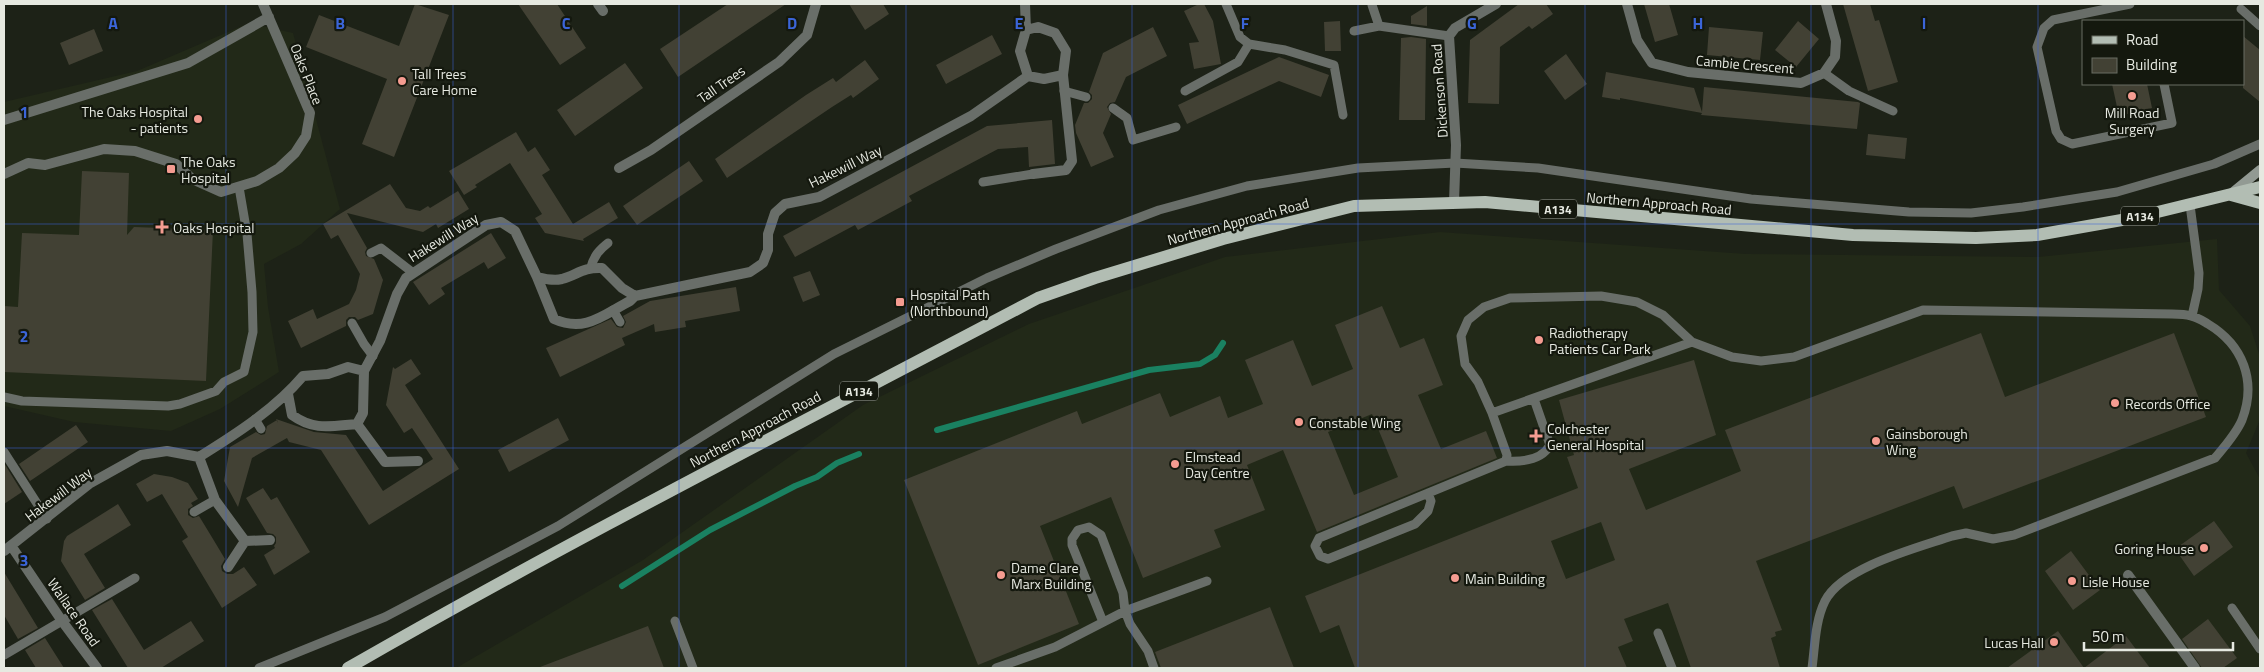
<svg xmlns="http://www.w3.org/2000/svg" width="2264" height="672" viewBox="0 0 2264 672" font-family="'Titillium Web',sans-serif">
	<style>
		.built { fill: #222918 }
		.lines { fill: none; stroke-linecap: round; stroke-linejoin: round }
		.stream { stroke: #1a8161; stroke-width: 6 }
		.building { fill: #424134; fill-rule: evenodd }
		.lane { stroke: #696e69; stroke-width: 9 }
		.street { stroke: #696e69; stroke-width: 10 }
		.secondary { stroke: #929a93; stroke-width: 10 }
		.primary { stroke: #b2bdb3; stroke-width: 12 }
		.grid { fill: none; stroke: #3b65d9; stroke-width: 1; stroke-opacity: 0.55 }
		.poi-dot { fill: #f59c91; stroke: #14180e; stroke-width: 2 }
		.labels { text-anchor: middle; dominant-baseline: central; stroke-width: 4.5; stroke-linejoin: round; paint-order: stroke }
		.shield { fill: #14180e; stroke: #a7aaa2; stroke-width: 1 }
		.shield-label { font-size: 12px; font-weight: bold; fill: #e6e9e1 }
		.street-label { font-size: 14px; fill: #e6e9e1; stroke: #14180e }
		.poi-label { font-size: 14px; fill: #e6e9e1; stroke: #14180e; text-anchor: start }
		.grid-label { font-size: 16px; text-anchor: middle; font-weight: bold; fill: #3b65d9; stroke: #14180e; stroke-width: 4.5; stroke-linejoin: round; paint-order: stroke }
	</style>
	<rect width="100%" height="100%" fill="#1d2217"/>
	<path class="built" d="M249 23 293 33 340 209 301 244 264 264 268 307 279 372 220 409 171 431 74 422 4 406V102L137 71Z
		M1440 232 1746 254 2038 257 2217 239 2219 290 2250 326 2260 357V419L2246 453 2260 479V668H456L643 560 863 405 1029 324 1225 257Z"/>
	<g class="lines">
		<path class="stream" d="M937 430 1149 370 1200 364 1215 355 1223 343
			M622 586 710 530 795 486 817 477 837 463 859 454"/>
	</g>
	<path class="building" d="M415 4 449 15 394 157 362 144 387 79 306 47 319 15 399 46Z
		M518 4H557L586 48 560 65Z
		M728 4H786L678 77 660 49Z
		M849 4H883L889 14 865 30Z
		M1199 4H1204L1213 21 1221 64 1194 69 1189 43 1199 42 1184 11Z
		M1519 4H1546L1553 14 1532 29 1529 26 1500 47 1499 104 1468 103 1470 40Z
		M1644 4H1669L1678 35 1655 42Z
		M1843 4H1870L1875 21 1879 20 1898 82 1868 91Z
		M1427 6V26L1411 24V16Z
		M1340 21 1341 51H1325L1324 22Z
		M1798 21 1819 39 1796 67 1775 50Z
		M1153 27 1167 56 1126 77 1115 102 1110 103 1107 107 1111 114 1103 133 1114 157 1091 167 1076 133 1075 125 1084 103H1088L1092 99V95L1089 92 1103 53Z
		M1709 27 1763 32 1760 60 1707 55Z
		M94 29 103 51 69 65 60 43Z
		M992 35 1002 54 946 84 936 65Z
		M2243 36 2260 50V102L2243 88Z
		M1411 37 1426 39 1425 120H1399L1401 38Z
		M1566 54 1587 84 1565 100 1544 71Z
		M1279 57 1329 75 1321 97 1279 81 1187 124 1178 105Z
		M865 60 879 79 853 98 851 95 832 107 727 178 715 159 806 95 833 78 836 82Z
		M625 63 643 88 575 136 557 110Z
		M1606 72 1694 88 1702 112 1704 87 1858 102 1860 103 1857 129 1701 115 1702 113 1620 98V100L1602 97Z
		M2112 84H2147L2152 108 2119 116Z
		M1052 120 1055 164 1029 167 1028 147 998 149 909 196 912 201 858 230 855 225 795 257 783 236 987 126Z
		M516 132 528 152 535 147 550 170 542 175 573 224 609 202 618 218 583 239 584 241 545 233 535 218 542 214 510 163 475 185 477 187 464 195 449 171Z
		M1868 134 1907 138 1905 159 1866 155Z
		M689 161 703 181 637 225 623 206Z
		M82 171 129 173 127 235 134 227 213 230 206 381 4 372V306L18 307 22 233 79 235Z
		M390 184 406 208 420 211 428 206 430 208 458 191 469 209 438 228 436 224 423 232 347 213 367 248 365 252 366 256 374 259 383 280 373 314 358 320 355 317H349L346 320V326L301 348 288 321 313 309 317 319 349 304 356 290 360 274 338 235 331 239 323 224Z
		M491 233 506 258 488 269 484 262 441 288 445 294 429 305 413 282Z
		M810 271 820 295 803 302 793 277Z
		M736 287 740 311 685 321 686 327 655 332 654 324 622 338 625 345 560 377 546 348 611 319 617 327 623 328 626 322 623 316 650 301Z
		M1382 306 1400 348 1424 338 1443 385 1418 395 1441 449 1486 431 1497 458 1317 532 1283 450 1247 465 1265 510 1214 530 1221 547 1143 578 1111 497 1040 526 1079 624 978 665 904 480 1077 411 1082 424 1160 393 1170 417 1220 396 1228 418 1263 404 1245 360 1293 340 1312 386 1353 369 1335 325ZM1372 414 1398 477 1354 495 1328 432Z
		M1981 333 2005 397 2174 333 2206 417 1963 509 1954 486 1756 561 1782 630 1775 632 1776 636 1771 638 1780 668H1691L1668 603 1624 619 1633 641 1618 647 1627 668H1355L1339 625 1320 633 1305 596 1578 488 1567 457 1574 455 1559 400 1694 360 1716 435 1629 469 1646 510 1741 471 1725 430ZM1601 522 1615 560 1566 579 1551 541Z
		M411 359 421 374 405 385 459 469 369 525 321 450 289 442 287 438 252 458 238 507 224 481 230 447 256 432 261 435 265 434 267 426 277 420 278 423 276 419 314 432 346 435 383 491 433 459 412 428 404 433 386 405 393 367 395 369Z
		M558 418 569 440 509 472 498 450Z
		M76 425 88 442 30 481 19 464Z
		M4 463 22 492 4 504Z
		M154 474 172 477 188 483 198 499 191 503 193 506 188 509V515L193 518 199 516 213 539 225 559 221 566 222 571 227 574H233L244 567 257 585 222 608 182 541 188 537 162 494 147 502 136 484Z
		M263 488 271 500 277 497 310 552 274 575 264 555 275 548 274 546 276 543V537L273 534 267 533 246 498Z
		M118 504 131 525 84 554 105 588 85 600 61 561 64 541 67 536Z
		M2214 521 2233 547 2194 576 2175 549Z
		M2071 551 2100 590 2073 610 2045 571Z
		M4 572 38 628 18 639 4 615Z
		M112 599 144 650 191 621 204 641 161 668H128L92 610Z
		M1270 607 1294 668H1161L1155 652Z
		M2208 619 2237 658 2223 668H2202L2182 639Z
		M648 626 664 668H540V667Z
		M2058 631 2084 668 2126 636 2150 668H2007Z
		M45 638 64 668H36L25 650Z"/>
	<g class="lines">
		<path class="lane" d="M1226 4 1240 37 1249 44 1285 50 1334 65 1343 115
			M2130 4 2053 20 2044 28 2037 47 2056 131 2061 139 2072 144 2172 123 2164 84
			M1372 5 1379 26
			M2241 9 2260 26
			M1354 31 1379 26 1449 36
			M1824 73 1849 91 1893 111
			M1064 91 1086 97
			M1185 91 1238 62 1249 44
			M1113 108 1127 118 1133 140 1176 127
			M983 182 1033 174
			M2190 205 2199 273 2198 289 2192 316
			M371 253 381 248 412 272
			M591 267C594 256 599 250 608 243
			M613 310 620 322
			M352 323 364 344 373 356
			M4 397 22 401 168 406 180 404 216 391 224 382 244 372 253 332 252 292 247 234 239 187
			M1492 413 1692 342
			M255 419 261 429
			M4 452 47 519
			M1506 461C1522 462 1542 460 1550 445L1534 399
			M1428 493 1431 501 1428 511 1415 524 1328 559 1320 556 1315 546 1319 538 1506 461 1507 455 1492 413 1478 382 1465 364 1461 336 1468 320 1484 307 1510 298 1601 296 1637 302 1663 315 1692 342 1732 357 1761 361 1794 357 1923 310 2172 314C2178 314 2185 314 2191 316 2197 317 2203 321 2208 324 2243 345 2257 381 2242 420 2236 434 2225 446 2215 458L2014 535 1993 539 1966 533 1952 536C1917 548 1842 567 1825 601 1815 621 1815 646 1812 668
			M194 512 215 500
			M2232 608 2260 649
			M675 621 693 668
			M1103 622 1072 545V539L1078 530 1089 527 1101 535 1123 593 1125 611 1130 624 1148 651 1154 668
			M1658 633 1672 668
			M4 655 135 578
			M259 668 385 617 558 526 834 354 987 278 1056 249 1159 210 1247 186 1358 168 1455 163 1538 168 1751 199 1909 212 1971 213 2023 207 2117 192 2214 164 2260 144
			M996 668 1055 647 1125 611 1207 581"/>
		<path class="street" d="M598 4 603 11
			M1025 4 1026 30 1020 51 1028 76
			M1627 4 1637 40 1652 63 1688 72 1801 83 1824 73 1835 57 1836 41 1826 4
			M1026 30 1038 27 1055 33 1066 51 1063 75 1072 161 1066 170 1033 174
			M4 120 188 63 269 17
			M619 168 651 150 779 62 807 35 816 4
			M4 174 28 163 45 165 104 149 135 151 176 164 192 179 221 192 257 181 279 168 295 153 306 136 310 113 263 4
			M1454 202 1456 145 1449 36 1455 28 1496 4
			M537 277 554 319C585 333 603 315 630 301L635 296 750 272 763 263 768 250V234L775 213 785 204 819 197 971 116 1028 76 1044 79 1063 75
			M288 394 292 415C314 431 331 426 357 424L363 413 364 371 380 341 397 294 406 278 486 225 501 222 515 231 537 277C545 279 553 281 562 279 577 275 583 267 602 268L622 288 635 296
			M357 424 385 462 418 461
			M199 457 215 500 245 541
			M12 547 62 621 97 668
			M4 551 89 484 141 455 167 451 199 457C236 434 275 409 303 376L328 374 348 367 364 371
			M228 567 245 541 270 540
			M2128 575 2195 668"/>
		<path class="secondary" d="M2232 193 2260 170"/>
		<path class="primary" d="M2231 195 2260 203
			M348 668C574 538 807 420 1038 298L1095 278 1223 239 1354 206 1485 202 1853 235 1976 238 2037 235 2133 218 2260 187"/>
	</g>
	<path class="grid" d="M226 4V668M453 4V668M679 4V668M906 4V668M1132 4V668M1358 4V668M1585 4V668M1811 4V668M2038 4V668M4 224H2260M4 448H2260"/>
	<g class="poi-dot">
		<circle cx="402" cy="81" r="5"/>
		<circle cx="2132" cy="96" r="5"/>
		<circle cx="198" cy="119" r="5"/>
		<rect x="166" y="164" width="10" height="10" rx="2.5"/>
		<path d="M159.5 219.5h5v5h5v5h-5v5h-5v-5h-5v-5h5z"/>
		<rect x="895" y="297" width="10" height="10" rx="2.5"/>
		<circle cx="1539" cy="340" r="5"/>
		<circle cx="2115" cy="403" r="5"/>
		<circle cx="1299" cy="422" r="5"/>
		<path d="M1533.5 428.5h5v5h5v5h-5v5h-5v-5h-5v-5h5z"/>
		<circle cx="1876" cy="441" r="5"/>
		<circle cx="1175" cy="464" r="5"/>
		<circle cx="2204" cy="548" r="5"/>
		<circle cx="1001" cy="575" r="5"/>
		<circle cx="1455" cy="578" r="5"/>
		<circle cx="2072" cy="581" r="5"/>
		<circle cx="2054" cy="642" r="5"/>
	</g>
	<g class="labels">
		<g class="shield">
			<rect x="1539" y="199.5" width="38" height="19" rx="4"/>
			<rect x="2121" y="206.5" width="38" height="19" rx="4"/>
			<rect x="840" y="381.5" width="38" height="19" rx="4"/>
		</g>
		<g class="shield-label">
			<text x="1558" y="209">A134</text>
			<text x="2140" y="216">A134</text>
			<text x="859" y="391">A134</text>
		</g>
		<g class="street-label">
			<text transform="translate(1745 64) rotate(5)">Cambie Crescent</text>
			<text transform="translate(307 74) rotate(68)">Oaks Place</text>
			<text transform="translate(721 84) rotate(-35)">Tall Trees</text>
			<text transform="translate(1439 91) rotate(-94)">Dickenson Road</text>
			<text transform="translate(845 166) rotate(-26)">Hakewill Way</text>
			<text transform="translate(1659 203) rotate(5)">Northern Approach Road</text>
			<text transform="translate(1238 221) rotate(-15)">Northern Approach Road</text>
			<text transform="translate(443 237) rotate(-32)">Hakewill Way</text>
			<text transform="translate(755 429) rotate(-28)">Northern Approach Road</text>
			<text transform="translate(58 494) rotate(-37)">Hakewill Way</text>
			<text transform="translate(74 612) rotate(55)">Wallace Road</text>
		</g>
		<g class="poi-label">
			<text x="412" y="73">Tall Trees<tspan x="412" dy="16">Care Home</tspan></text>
			<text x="188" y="111" text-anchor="end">The Oaks Hospital<tspan x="188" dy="16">- patients</tspan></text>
			<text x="2132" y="112" text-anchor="middle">Mill Road<tspan x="2132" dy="16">Surgery</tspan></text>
			<text x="181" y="161">The Oaks<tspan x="181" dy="16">Hospital</tspan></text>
			<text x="173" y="227">Oaks Hospital</text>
			<text x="910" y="294">Hospital Path<tspan x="910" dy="16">(Northbound)</tspan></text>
			<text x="1549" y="332">Radiotherapy<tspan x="1549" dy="16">Patients Car Park</tspan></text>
			<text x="2125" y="403">Records Office</text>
			<text x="1309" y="422">Constable Wing</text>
			<text x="1547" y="428">Colchester<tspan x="1547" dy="16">General Hospital</tspan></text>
			<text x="1886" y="433">Gainsborough<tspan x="1886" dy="16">Wing</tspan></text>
			<text x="1185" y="456">Elmstead<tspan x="1185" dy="16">Day Centre</tspan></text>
			<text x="2194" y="548" text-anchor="end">Goring House</text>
			<text x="1011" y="567">Dame Clare<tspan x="1011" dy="16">Marx Building</tspan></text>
			<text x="1465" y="578">Main Building</text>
			<text x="2082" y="581">Lisle House</text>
			<text x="2044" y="642" text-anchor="end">Lucas Hall</text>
		</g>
	</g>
	<g class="grid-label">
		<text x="113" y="29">A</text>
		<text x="340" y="29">B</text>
		<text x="566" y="29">C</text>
		<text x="792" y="29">D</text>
		<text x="1019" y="29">E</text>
		<text x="1245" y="29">F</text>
		<text x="1472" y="29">G</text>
		<text x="1698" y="29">H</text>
		<text x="1924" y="29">I</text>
		<text x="24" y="118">1</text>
		<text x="24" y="342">2</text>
		<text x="24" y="566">3</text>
	</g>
	<rect width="2264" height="672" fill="none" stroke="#e6e9e1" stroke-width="10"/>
	<rect x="2082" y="20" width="162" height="65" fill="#14180e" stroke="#686c62"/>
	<rect x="2092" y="36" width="25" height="8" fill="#b2bdb3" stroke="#686c62"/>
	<text x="2126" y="45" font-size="15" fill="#e6e9e1">Road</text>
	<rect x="2092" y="58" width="25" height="15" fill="#424134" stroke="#686c62"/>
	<text x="2126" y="70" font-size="15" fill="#e6e9e1">Building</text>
	<path d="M2084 642v8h149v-8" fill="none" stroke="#e6e9e1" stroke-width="2.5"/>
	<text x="2092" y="642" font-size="15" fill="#e6e9e1" stroke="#14180e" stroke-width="4" paint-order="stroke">50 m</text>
</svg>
